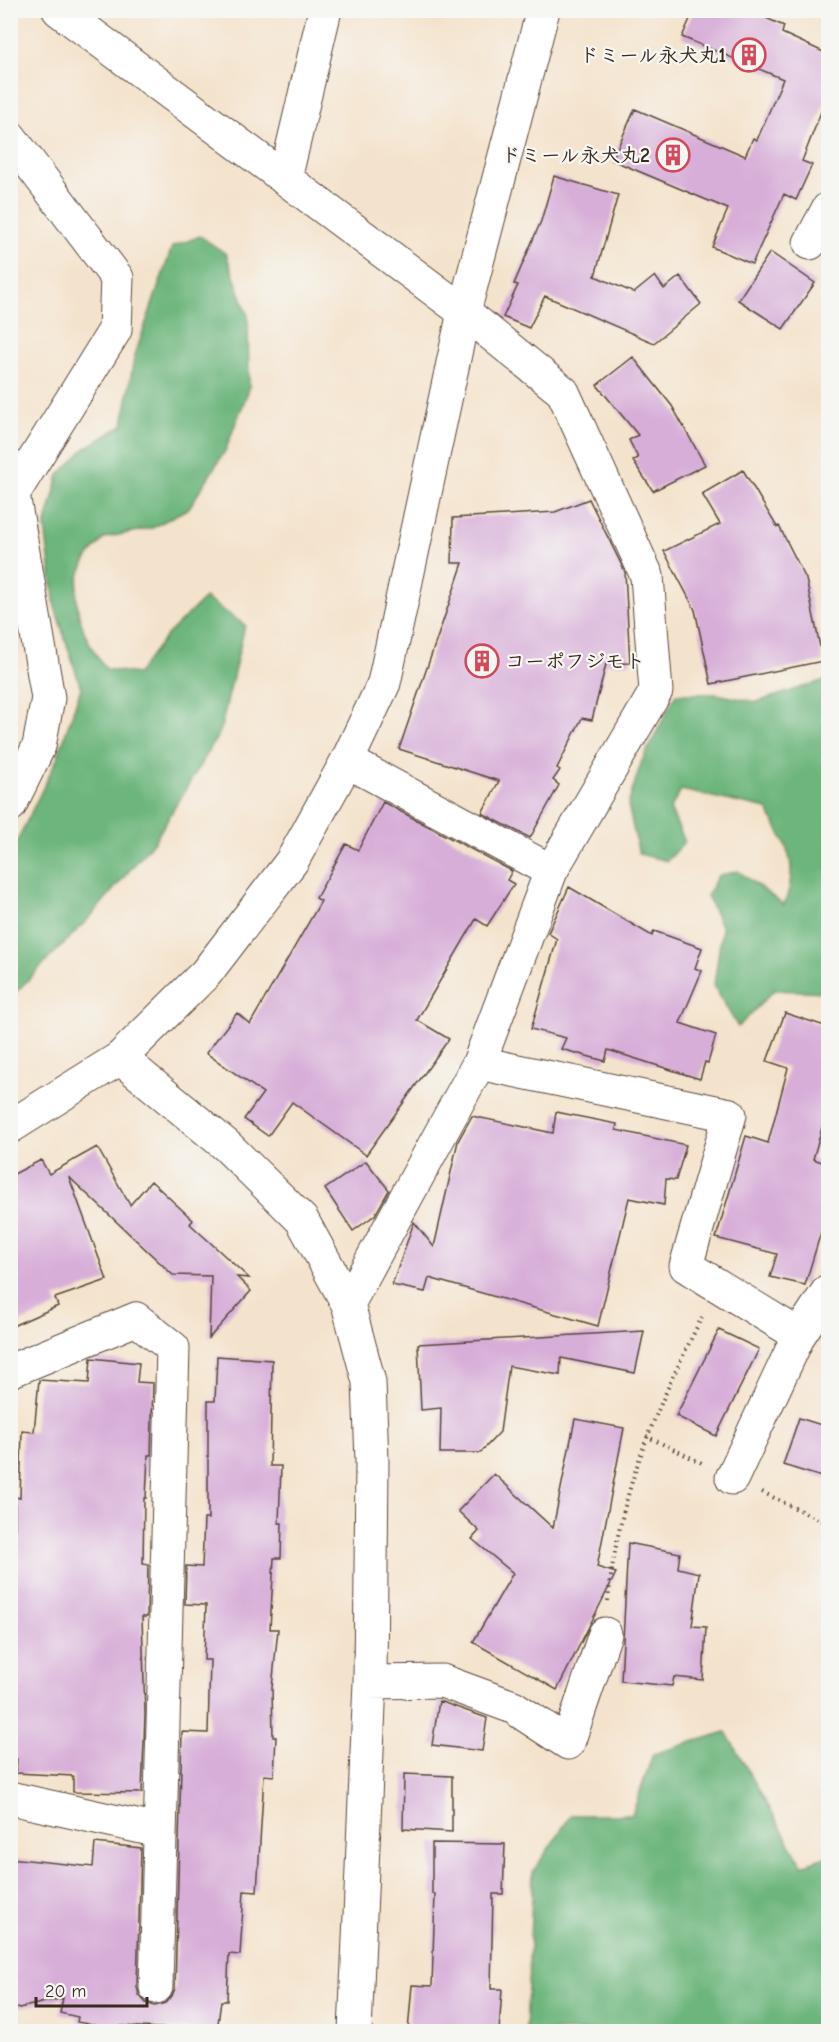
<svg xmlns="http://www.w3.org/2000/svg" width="839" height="2042" viewBox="0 0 839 2042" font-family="'Comic Neue','Klee One',sans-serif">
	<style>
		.forest { fill: #6cb57b; stroke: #54704c; stroke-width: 1.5 }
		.building { fill: #d7aed8 }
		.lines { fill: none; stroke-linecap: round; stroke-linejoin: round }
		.minor-casing { stroke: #574638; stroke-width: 35 }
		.path { stroke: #574638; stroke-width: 4; stroke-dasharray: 1.5 4.5; stroke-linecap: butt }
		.minor { stroke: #fff; stroke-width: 33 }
		.labels { text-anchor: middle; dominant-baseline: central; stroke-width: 4.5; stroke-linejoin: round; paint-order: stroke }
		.poi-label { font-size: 20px; font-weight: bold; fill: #3b2a1e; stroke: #f6f6f2; text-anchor: end }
	</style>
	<rect width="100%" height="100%" fill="#f6f6f2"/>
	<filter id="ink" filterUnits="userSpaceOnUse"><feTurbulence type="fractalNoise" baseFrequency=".0167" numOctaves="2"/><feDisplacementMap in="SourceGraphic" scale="12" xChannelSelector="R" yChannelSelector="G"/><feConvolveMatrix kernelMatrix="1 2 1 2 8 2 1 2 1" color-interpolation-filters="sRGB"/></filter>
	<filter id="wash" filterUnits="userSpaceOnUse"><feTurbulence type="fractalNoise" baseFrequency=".008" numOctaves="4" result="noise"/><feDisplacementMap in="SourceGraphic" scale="24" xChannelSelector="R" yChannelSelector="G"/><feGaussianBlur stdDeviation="1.35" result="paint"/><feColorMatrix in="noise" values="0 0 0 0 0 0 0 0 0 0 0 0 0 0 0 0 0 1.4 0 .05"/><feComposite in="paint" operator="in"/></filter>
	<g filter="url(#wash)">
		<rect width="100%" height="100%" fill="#f4e3cc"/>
		<path class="forest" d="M200 236 226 254 248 316 249 389 225 451 189 508 152 528 104 538C98 546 88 555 84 564 66 600 84 640 106 669L137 674 166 636 205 598 245 625 220 732 155 840 92 915 11 997V854L57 759 81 688 55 607 45 527 59 475 84 449 123 425 134 358 172 247Z
			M828 679V992L774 990 738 1027 714 986 722 928 707 896 718 876 738 871 784 905C800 864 787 846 767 809L681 790 670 809 685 842 667 861 639 854 628 805 641 763 676 694H716L757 702Z
			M726 1732 802 1865 828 1856V2031H526L533 1872 571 1815H632L653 1754Z"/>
		<g id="blocks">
			<path class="building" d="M694 10H748L784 26 782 33 828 54V94L802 161 812 165 796 200 784 194 752 264 712 247 728 209 612 160 635 109 745 156 753 138 757 140 783 79 682 37Z
				M554 176 618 195 595 276 634 293 655 276 664 289 680 276 701 304 654 343 545 296 529 328 503 317 518 285 514 284 541 221Z
				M770 252 815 283 783 329 738 300Z
				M633 357 672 406 705 465 653 491 633 461 638 458 629 440 638 435 597 385Z
				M743 470 777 527 779 526 806 579 823 661 711 684 695 610 664 551 720 524 702 494Z
				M589 499 625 572 630 663 606 664 592 720 582 718 557 768 560 770 553 780 559 785 530 838 482 813 499 781 399 749 463 563H452L453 518 555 512Z
				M383 802 512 871 507 880 514 884 487 926 476 919 417 1020 449 1039 366 1155 292 1102 268 1136 244 1119 263 1093 206 1053 237 1013 250 1024 321 901 316 898 346 844 358 850Z
				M569 887 652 936 654 931 702 948 695 968 702 971 680 1023 716 1035 708 1063 705 1062 700 1079 608 1050 605 1061 561 1049 566 1038 531 1029 557 939 548 933Z
				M785 1013 828 1027V1107L813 1159 828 1164V1209L805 1285 770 1277 777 1254 716 1238 746 1136 768 1143 788 1068 767 1061Z
				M556 1112 617 1124 616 1130 686 1145 676 1180 666 1179 664 1205 629 1198 598 1326 429 1278 425 1292 392 1285 414 1222 434 1247 458 1141 472 1116 553 1133Z
				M97 1147 130 1205 151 1181 193 1220 190 1224 249 1278 237 1277 251 1291 209 1338 211 1276 173 1275 69 1177 107 1280 55 1298 58 1306 10 1327V1176L41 1160 49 1174Z
				M366 1161 389 1190 375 1215 353 1231 325 1189Z
				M719 1330 759 1349 716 1436 676 1416Z
				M644 1331 635 1373 561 1358 560 1375 509 1366 500 1432 480 1453H440L441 1408 421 1410 418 1344Z
				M217 1356 272 1360 270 1466H281L279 1523H282L281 1558H274L270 1629H278L272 1688 273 1737H276L274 1776 264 1775 257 1892 244 1891 240 1955 229 1954 227 2001H221L217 2031 121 2026 120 2030 77 2022 78 2017 60 2013 63 1998 10 2010V1858L93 1867 95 1843 141 1848 137 1987 139 1995 146 2003 155 2006 165 2003 172 1996 175 1988 182 1732 208 1733 210 1660H204L206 1605 185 1604 186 1566 202 1567 204 1519H208V1401H215Z
				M91 1358 139 1363 137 1382 153 1383 151 1455H148L146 1498H144L143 1564 148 1565 147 1617H142L145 1714 142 1793 73 1792V1776L16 1773 17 1759H10L13 1552H15V1497L20 1498 22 1431 34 1432 39 1380 89 1383Z
				M799 1418 828 1427V1479L783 1465Z
				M575 1419 624 1428 597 1567 616 1573 557 1690 473 1642 513 1573 472 1539 479 1531 458 1511 494 1474 553 1528Z
				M628 1543 680 1553 678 1568 699 1573 692 1626 706 1627 703 1680 674 1677 672 1686 621 1681Z
				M439 1701 487 1718 482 1751 432 1745Z
				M404 1774 452 1776V1832L403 1829Z
				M432 1843 505 1844 503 1894H493L491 1989H502L499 2031H408L412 1985 432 1986 435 1894H432Z"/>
		</g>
	</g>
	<g filter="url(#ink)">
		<use href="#blocks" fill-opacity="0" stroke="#574638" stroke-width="1.5"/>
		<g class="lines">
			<defs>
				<path id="minor" d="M59 10 464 312 563 392 647 576 656 691 551 871 479 1063 348 1304
					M10 137 117 278 115 330 13 494 48 698 39 746 10 805
					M285 179 325 10
					M810 243 828 209
					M347 761 551 871
					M120 1058 227 1146 302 1220 348 1304 369 1382 372 1461 370 1682 355 2032
					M479 1063 730 1115 686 1266 799 1335
					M10 1127 120 1058 206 973 292 861 347 761 384 683 464 312 543 10
					M10 1371 136 1319 173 1348 156 1987
					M732 1478 799 1335 828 1291
					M370 1682 442 1681 513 1707 568 1743 605 1634
					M10 1798 159 1831"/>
			</defs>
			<use href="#minor" class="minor-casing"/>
			<path class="path" d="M646 1436 702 1463
				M762 1492 828 1524
				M608 1601C619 1492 654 1413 702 1317"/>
			<use href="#minor" class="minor"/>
		</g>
	</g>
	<defs>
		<symbol id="building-ring" viewBox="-11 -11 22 22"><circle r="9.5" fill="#f6f6f2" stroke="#d1495b" stroke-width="1.5"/><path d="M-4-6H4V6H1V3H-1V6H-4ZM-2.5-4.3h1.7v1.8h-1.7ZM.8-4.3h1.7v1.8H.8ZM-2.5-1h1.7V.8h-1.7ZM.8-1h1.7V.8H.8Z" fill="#d1495b"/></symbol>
	</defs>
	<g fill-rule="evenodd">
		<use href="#building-ring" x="730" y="36" width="38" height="38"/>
		<use href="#building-ring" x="654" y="136" width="38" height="38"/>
		<use href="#building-ring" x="463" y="642" width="38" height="38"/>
	</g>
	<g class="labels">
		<g class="poi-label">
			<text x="726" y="55">ドミール永犬丸1</text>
			<text x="650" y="155">ドミール永犬丸2</text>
			<text x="505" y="661" text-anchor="start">コーポフジモト</text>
		</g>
	</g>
	<rect width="839" height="2042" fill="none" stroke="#f6f6f2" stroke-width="36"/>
	<path d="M36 1997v9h111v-9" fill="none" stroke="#3b2a1e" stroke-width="3"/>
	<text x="45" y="1997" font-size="18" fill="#3b2a1e" stroke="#f6f6f2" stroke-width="4.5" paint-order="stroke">20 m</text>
</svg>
